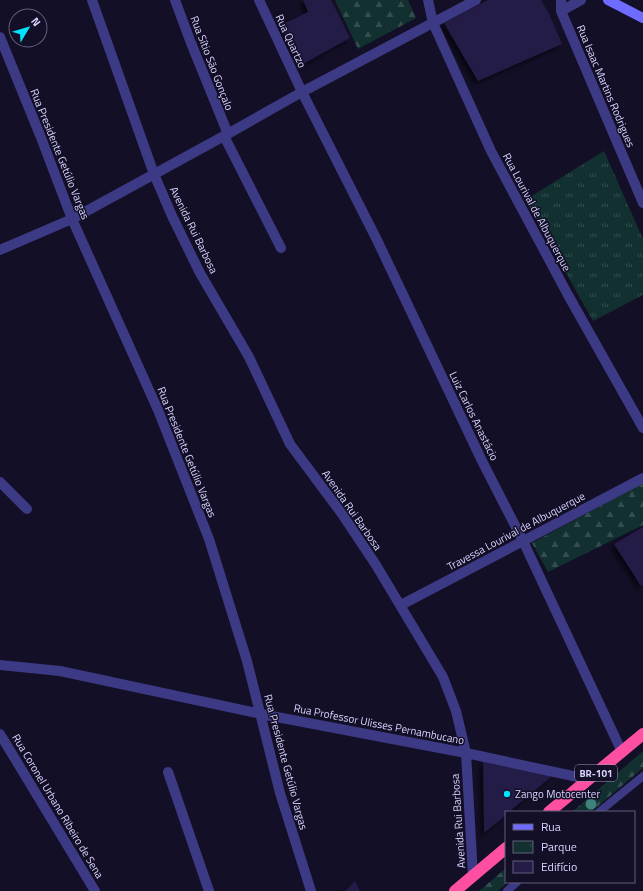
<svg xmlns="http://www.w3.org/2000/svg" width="643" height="891" viewBox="0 0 643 891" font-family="'Titillium Web',sans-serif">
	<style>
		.forest { fill: url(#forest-firs) }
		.park { fill: url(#park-tufts) }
		.building { fill: #241b47; filter: url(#shadow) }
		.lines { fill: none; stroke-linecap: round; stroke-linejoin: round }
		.lane { stroke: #3d3a85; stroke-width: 8 }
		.street { stroke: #3d3a85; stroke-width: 10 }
		.secondary { stroke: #6f6bff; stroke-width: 10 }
		.highway { stroke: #ff4fa3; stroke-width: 12 }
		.tree { fill: #3d827b }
		.poi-dot { fill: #00e5ff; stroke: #130f26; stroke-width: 1.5 }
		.labels { text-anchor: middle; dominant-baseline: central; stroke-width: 3; stroke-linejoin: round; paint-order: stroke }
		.shield { fill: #130f26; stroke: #9e99be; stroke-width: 1 }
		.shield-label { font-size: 10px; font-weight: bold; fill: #d9d4ff }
		.street-label { font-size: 11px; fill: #d9d4ff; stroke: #130f26 }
		.poi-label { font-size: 11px; fill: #d9d4ff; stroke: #130f26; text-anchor: start }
	</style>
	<defs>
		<pattern id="forest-firs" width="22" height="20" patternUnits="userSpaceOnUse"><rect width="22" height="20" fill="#12302f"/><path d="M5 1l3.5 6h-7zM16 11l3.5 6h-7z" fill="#344d4e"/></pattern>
		<pattern id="park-tufts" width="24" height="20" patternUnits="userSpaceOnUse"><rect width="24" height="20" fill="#12302f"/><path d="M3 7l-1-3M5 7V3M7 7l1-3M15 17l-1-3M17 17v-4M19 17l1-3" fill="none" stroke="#344d4e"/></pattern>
		<filter id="shadow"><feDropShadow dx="-3.5" dy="3.5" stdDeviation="2" flood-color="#0009"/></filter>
	</defs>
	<rect width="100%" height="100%" fill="#130f26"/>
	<path class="forest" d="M335 0H408L416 18 358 49Z
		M643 483V525L548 572 532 543Z
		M643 751V768L591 812H572Z
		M506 868V882H508L498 891H479Z"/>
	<path class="park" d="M604 151 643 239V295L593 321 525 200Z"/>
	<path class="building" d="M303 0H331L350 38 303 64 279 26 308 12Z
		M488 0H541L549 14 562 44 478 81 444 23Z
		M643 527V585L641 586 614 544Z
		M483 761 552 776 509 812H506V815L484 833Z
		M355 881 360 891H345Z"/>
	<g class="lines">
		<path class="lane" d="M599 812 643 776
			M507 891 517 882"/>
		<path class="street" d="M92 0 154 174 172 216 200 273 249 357 290 444 342 514 376 565 443 677 456 711 466 753 473 876
			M175 0 191 43 228 134
			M259 0 302 92 377 240 482 461 523 541 622 752
			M428 0 433 23 491 151 568 295 643 428
			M561 0V11L643 203
			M561 11 581 0
			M0 37 40 135 72 219 158 410 209 539 247 661 280 793 311 891
			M224 136 281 248
			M0 250 72 219 224 136 302 92 476 0
			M0 482 27 509
			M401 605 643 478
			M0 665 60 671 261 714 466 753 587 779
			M0 734 95 891
			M168 772 209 891"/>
		<path class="secondary" d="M608 0 643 18"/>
		<path class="highway" d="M549 812 643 734
			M455 891 506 848"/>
	</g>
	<circle class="tree" cx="591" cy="804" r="5.5"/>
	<circle class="poi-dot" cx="507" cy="794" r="4"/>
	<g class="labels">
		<rect class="shield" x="575" y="765" width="42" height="16" rx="3"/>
		<g class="shield-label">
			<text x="596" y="773">BR-101</text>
		</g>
		<g class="street-label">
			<text transform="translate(291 41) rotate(65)">Rua Quartzo</text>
			<text transform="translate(212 63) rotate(69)">Rua Sítio São Gonçalo</text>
			<text transform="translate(606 86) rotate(67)">Rua Isaac Martins Rodrigues</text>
			<text transform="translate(60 154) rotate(68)">Rua Presidente Getúlio Vargas</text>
			<text transform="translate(537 212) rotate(62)">Rua Lourival de Albuquerque</text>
			<text transform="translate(194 230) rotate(64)">Avenida Rui Barbosa</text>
			<text transform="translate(474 416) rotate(64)">Luiz Carlos Anastácio</text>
			<text transform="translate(187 452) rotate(68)">Rua Presidente Getúlio Vargas</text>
			<text transform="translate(352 510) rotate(55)">Avenida Rui Barbosa</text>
			<text transform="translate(516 531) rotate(-28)">Travessa Lourival de Albuquerque</text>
			<text transform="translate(379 724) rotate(11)">Rua Professor Ulisses Pernambucano</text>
			<text transform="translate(286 762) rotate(75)">Rua Presidente Getúlio Vargas</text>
			<text transform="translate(58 806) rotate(59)">Rua Coronel Urbano Ribeiro de Sena</text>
			<text transform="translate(458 821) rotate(-94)">Avenida Rui Barbosa</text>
		</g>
		<g class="poi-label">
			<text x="515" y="794">Zango Motocenter</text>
		</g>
	</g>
	<rect x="505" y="811" width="130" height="72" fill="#130f26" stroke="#625e7d"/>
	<rect x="513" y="824" width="20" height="6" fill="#6f6bff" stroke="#625e7d"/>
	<text x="541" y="831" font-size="12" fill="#d9d4ff">Rua</text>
	<rect x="513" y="841" width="20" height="12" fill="url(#park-tufts)" stroke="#625e7d"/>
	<text x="541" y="851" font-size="12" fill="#d9d4ff">Parque</text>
	<rect x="513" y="861" width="20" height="12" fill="#241b47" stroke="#625e7d"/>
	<text x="541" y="871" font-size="12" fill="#d9d4ff">Edifício</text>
	<g transform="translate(28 28) rotate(52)"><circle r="19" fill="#130f26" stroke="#625e7d"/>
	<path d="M0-3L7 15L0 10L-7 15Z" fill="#00e5ff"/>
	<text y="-6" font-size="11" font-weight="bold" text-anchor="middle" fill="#d9d4ff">N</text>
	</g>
</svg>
